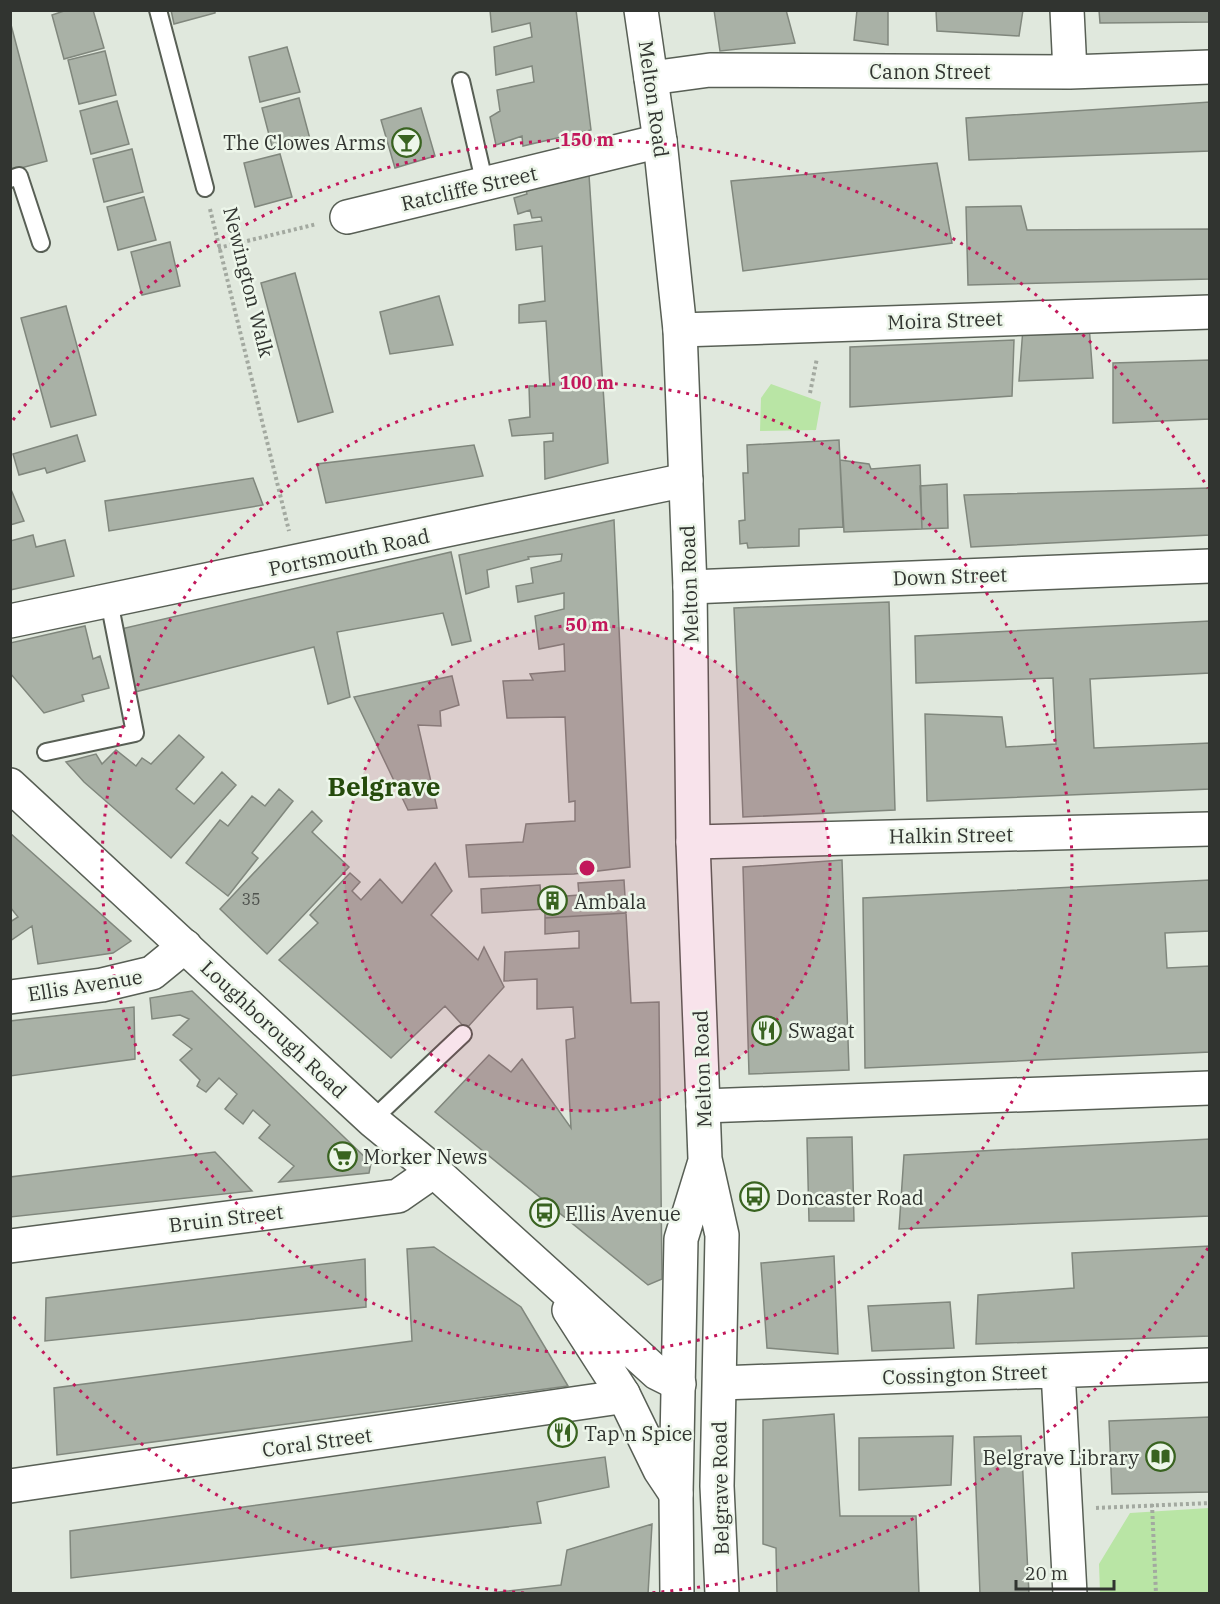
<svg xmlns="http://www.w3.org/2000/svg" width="1220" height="1604" viewBox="0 0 1220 1604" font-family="'IBM Plex Serif',serif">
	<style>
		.green { fill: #b9e5a5 }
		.building { fill: #a9b1a6; stroke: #80877d; stroke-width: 1.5 }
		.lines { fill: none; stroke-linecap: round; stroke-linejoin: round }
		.lane-casing { stroke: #585f55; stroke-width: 20 }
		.street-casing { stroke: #585f55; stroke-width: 36 }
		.secondary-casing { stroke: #585f55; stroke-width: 36 }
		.primary-casing { stroke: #585f55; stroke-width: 36 }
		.path { stroke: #a3a9a0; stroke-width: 4; stroke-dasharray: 3 3; stroke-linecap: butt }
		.lane { stroke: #fff; stroke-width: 16 }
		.street { stroke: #fff; stroke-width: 33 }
		.secondary { stroke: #fff; stroke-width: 33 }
		.primary { stroke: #fff; stroke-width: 33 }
		.ring { fill: none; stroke: #c2185b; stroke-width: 3; stroke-dasharray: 3 6 }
		.labels { text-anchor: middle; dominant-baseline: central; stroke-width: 5; stroke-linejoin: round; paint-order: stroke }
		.number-label { font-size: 16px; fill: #4f534e }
		.street-label { font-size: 20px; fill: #313430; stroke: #edf6ea }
		.poi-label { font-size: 20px; fill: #313430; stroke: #edf6ea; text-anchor: start }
		.district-label { font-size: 26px; font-weight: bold; fill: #254b0c; stroke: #edf6ea }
		.centre { fill: #c2185b; stroke: #edf6ea; stroke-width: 3 }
		.ring-label { font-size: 18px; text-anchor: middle; font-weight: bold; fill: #c2185b; stroke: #edf6ea; stroke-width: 5; stroke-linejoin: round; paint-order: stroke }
	</style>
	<rect width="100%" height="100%" fill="#e0e8dd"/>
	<path class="green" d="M771 384 821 402 816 430 760 431 761 398Z
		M1209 1508V1593H1100L1099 1564 1130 1513Z"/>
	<path class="building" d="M67 10H93L104 48 64 59 52 15Z
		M171 10H215V13L174 24Z
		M490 10H576L591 130 523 146 522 136 496 145 490 117 500 111 497 90 534 82 532 66 496 75 494 47 532 37 530 23 492 32Z
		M714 10H786L795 43 720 51Z
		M857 10H888V45L854 40Z
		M936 10H1023L1019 36 937 31Z
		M1099 10H1210V22L1100 23Z
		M10 21 47 161 10 171Z
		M287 47 300 92 260 102 249 57Z
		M105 51 116 95 79 104 68 60Z
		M299 98 310 139 273 150 262 108Z
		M117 101 129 144 91 154 80 111Z
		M1210 102V151L969 160 966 118Z
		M421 108 435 156 395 168 381 120Z
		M132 149 143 192 104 202 93 159Z
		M280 154 292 197 255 207 244 163Z
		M937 163 952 243 743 271 731 181Z
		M589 175 608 463 545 479 544 442 553 441V433L512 436 509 420 530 417 529 386H550L546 321 519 323V305L545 301 542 246 516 250 514 225 542 221 541 217 532 218 530 210 518 214 514 198 527 194 526 190Z
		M144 197 156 240 118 250 107 207Z
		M1021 206 1027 230 1210 229V279L968 285 966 207Z
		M170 242 180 286 142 295 131 252Z
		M295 273 333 412 298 422 261 283Z
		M439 296 453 345 390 354 380 312Z
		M66 306 96 415 51 427 21 318Z
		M1089 325 1093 378 1019 381 1023 328Z
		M1014 340 1012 396 850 407V347Z
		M1210 360V419L1113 423V363Z
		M77 435 85 461 47 473 45 468 19 475 13 454Z
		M839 440 843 527 799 529V546L748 548 747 543 740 544 739 521 745 520 743 473H748L747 445Z
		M474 445 483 476 326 503 317 464Z
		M840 460 869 464 871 469 920 465 922 529 844 532Z
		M253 478 263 505 109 531 105 501Z
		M947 484 948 528 922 529 920 486Z
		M10 487 24 521 10 525Z
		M1210 488V535L971 547 964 495Z
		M614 520 630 867 574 874 469 877 466 845 523 842 526 824 575 821V801L569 802 565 717 507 718 503 681 533 680 530 674 565 671 564 644 539 649 535 616 564 609V593L518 602 516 586 533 583 531 568 561 561 562 554 528 557 529 559 487 570 489 587 466 594 459 555Z
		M33 535 36 547 65 540 74 576 10 590V541Z
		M451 552 471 641 452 645 443 613 337 632 350 697 328 704 314 647 135 692 121 629Z
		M889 602 895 810 743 817 734 608Z
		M1210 621V673L1090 679 1094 748 1210 743V789L927 801 925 714 1002 717 1006 747 1056 744 1053 678 916 683 915 636Z
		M85 626 93 659 100 656 109 688 82 695 84 701 44 713 10 673V643Z
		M452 676 459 705 440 711 441 726 418 725 437 808 408 810 354 697Z
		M179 735 204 757 176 789 194 804 222 772 236 785 171 858 84 782 66 762 96 754 102 764 116 750 136 766 142 758 151 764Z
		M279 789 293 801 252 853 258 858 228 896 186 863 220 820 228 826 252 796 265 806Z
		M312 811 322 821 312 832 349 867 267 954 220 909Z
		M10 833 131 941 113 953 38 964 32 926 10 941V922L18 917 10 907Z
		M842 860 849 1070 749 1074 743 867Z
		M435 863 452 891 431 915 478 960 484 947 504 987 466 1029 445 1006 391 1058 279 960 318 923 310 915 350 873 360 882 352 891 361 900 380 879 402 903Z
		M624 880 626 913 545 918V909L482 913 481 889 540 885 541 898 579 895 578 883Z
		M1210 880V931L1165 933 1167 968 1210 966V1052L865 1068 863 898Z
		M626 913 631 1003 659 1002 662 1279 648 1285 435 1112 489 1055 511 1072 522 1059 571 1128 566 1040 575 1038 573 1007 537 1009V979L504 981 505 952 579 948V931L545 934V918Z
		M192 991 371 1163 369 1173 279 1182 294 1166 259 1138 270 1125 253 1110 243 1124 225 1109 237 1094 219 1078 206 1092 197 1086 200 1080 180 1060 192 1049 173 1035 189 1019 180 1015 152 1019 150 998Z
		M134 1007 135 1059 10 1076V1021Z
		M852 1137 854 1221H809L807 1138Z
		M1210 1139V1216L899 1229 904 1155Z
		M215 1152 252 1191 10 1217V1177Z
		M1210 1246V1336L976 1344 978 1295 1074 1288 1072 1253Z
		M434 1247 521 1307 568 1386 57 1455 54 1388 412 1341 407 1249Z
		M834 1256 838 1354 767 1348 761 1263Z
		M365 1259 366 1307 45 1341 46 1298Z
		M950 1302 954 1348 872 1351 868 1306Z
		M834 1414 840 1516H916L919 1594H777L776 1548 763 1544V1420Z
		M1210 1417V1492L1112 1494 1109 1421Z
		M953 1436 951 1485 859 1490V1438Z
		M1021 1436 1029 1594H980L974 1437Z
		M605 1457 609 1487 537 1502 541 1523 71 1578 70 1531Z
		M652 1524 648 1594H481L561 1585 567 1550Z"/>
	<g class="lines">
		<defs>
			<path id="lane" d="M158 10 205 188
				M461 81 485 185
				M10 179 19 176 41 243
				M46 752 135 733 109 601
				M372 1120 463 1034"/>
			<path id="street" d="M1067 10 1070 72
				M651 78 710 70 1070 72 1210 67
				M347 217 660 141
				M680 330 1210 312
				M690 587 1210 566
				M10 621 686 480
				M693 842 1210 829
				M10 997 102 985 152 973 185 946
				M703 1106 1210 1088
				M10 1246 398 1196 434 1171
				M1058 1371 1070 1594
				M720 1383 1210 1365
				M10 1486 613 1398 623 1394"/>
			<path id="secondary" d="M10 785 372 1120 434 1171 657 1373 679 1384
				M569 1310 623 1394 660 1470 676 1494"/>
			<path id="primary" d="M641 10 660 141 680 330 690 587 693 842 705 1159 722 1235 717 1486 722 1594
				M677 1594 676 1494 681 1239 705 1161"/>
		</defs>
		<use href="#lane" class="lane-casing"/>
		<use href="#street" class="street-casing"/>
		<use href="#secondary" class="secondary-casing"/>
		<use href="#primary" class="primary-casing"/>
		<path class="path" d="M210 209 289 531
			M218 248 317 224
			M810 393 817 358
			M1152 1504 1156 1594
			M1096 1508 1210 1503"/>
		<use href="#lane" class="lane"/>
		<use href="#street" class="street"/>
		<use href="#secondary" class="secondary"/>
		<use href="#primary" class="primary"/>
	</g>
	<circle cx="587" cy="868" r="243" fill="#c2185b" fill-opacity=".12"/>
	<g class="ring">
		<circle cx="587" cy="868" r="243"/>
		<circle cx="587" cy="868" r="485"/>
		<path d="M1208 1248A728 728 0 0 1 650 1593M524 1593A728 728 0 0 1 13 1316M13 420A728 728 0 0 1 1208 488"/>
	</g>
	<defs>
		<symbol id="bar-ring" viewBox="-11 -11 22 22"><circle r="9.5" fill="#edf6ea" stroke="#396320" stroke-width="1.5"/><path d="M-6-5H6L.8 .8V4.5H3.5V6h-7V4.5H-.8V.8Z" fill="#396320"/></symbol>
		<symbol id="building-ring" viewBox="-11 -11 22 22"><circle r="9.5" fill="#edf6ea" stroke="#396320" stroke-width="1.5"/><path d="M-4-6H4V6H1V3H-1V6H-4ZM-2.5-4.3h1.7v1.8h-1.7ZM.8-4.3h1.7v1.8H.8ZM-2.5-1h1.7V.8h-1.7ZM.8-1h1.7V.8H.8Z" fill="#396320"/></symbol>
		<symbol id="restaurant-ring" viewBox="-11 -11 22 22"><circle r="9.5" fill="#edf6ea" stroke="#396320" stroke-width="1.5"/><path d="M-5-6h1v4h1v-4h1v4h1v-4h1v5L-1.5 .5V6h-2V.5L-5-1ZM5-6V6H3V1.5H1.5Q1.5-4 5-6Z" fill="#396320"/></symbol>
		<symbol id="supermarket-ring" viewBox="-11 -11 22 22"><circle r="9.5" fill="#edf6ea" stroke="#396320" stroke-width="1.5"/><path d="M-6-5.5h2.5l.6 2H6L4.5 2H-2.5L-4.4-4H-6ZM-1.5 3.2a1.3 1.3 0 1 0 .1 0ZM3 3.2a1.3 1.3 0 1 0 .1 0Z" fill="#396320"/></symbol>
		<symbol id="bus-ring" viewBox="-11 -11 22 22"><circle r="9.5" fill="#edf6ea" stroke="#396320" stroke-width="1.5"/><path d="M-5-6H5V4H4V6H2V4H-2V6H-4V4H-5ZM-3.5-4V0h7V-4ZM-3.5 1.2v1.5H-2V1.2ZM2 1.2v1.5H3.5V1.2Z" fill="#396320"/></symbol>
		<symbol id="library-ring" viewBox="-11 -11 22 22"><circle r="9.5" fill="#edf6ea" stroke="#396320" stroke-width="1.5"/><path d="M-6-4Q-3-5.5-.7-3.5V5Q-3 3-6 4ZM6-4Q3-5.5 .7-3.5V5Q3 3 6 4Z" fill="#396320"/></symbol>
	</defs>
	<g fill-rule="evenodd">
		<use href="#bar-ring" x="390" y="126" width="33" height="33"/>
		<use href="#building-ring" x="536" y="884" width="33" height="33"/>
		<use href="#restaurant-ring" x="750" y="1014" width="33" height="33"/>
		<use href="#supermarket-ring" x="326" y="1140" width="33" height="33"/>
		<use href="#bus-ring" x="738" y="1180" width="33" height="33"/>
		<use href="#bus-ring" x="528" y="1196" width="33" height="33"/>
		<use href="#restaurant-ring" x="546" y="1416" width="33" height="33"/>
		<use href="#library-ring" x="1144" y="1440" width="33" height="33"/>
	</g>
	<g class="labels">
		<g class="number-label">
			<text x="251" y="899">35</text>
		</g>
		<g class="street-label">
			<text x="930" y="71">Canon Street</text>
			<text transform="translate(654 99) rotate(82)">Melton Road</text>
			<text transform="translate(469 188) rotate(-13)">Ratcliffe Street</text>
			<text transform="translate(249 282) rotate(76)">Newington Walk</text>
			<text transform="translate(945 320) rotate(-2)">Moira Street</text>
			<text transform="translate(349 552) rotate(-12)">Portsmouth Road</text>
			<text transform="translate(950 576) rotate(-2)">Down Street</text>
			<text transform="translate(689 584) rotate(-92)">Melton Road</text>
			<text transform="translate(951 835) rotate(-1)">Halkin Street</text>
			<text transform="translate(85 985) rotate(-9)">Ellis Avenue</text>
			<text transform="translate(274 1029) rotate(43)">Loughborough Road</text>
			<text transform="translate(702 1069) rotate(-92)">Melton Road</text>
			<text transform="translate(226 1218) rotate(-7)">Bruin Street</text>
			<text transform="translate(965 1374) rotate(-2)">Cossington Street</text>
			<text transform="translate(317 1442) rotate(-8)">Coral Street</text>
			<text transform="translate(720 1488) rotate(-91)">Belgrave Road</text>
		</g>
		<g class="poi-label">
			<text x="386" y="142" text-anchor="end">The Clowes Arms</text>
			<text x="574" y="901">Ambala</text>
			<text x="788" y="1030">Swagat</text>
			<text x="363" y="1156">Morker News</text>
			<text x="776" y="1197">Doncaster Road</text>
			<text x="565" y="1213">Ellis Avenue</text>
			<text x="584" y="1433">Tap n Spice</text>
			<text x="1139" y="1457" text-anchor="end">Belgrave Library</text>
		</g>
		<g class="district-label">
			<text x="384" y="786">Belgrave</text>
		</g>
	</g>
	<circle cx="587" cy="868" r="9" class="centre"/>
	<g class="ring-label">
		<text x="587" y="146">150 m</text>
		<text x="587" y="389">100 m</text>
		<text x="587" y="631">50 m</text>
	</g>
	<rect width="1220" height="1604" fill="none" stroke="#313430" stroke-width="24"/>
	<path d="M1016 1580v9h98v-9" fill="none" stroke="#313430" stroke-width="3"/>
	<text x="1025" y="1580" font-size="18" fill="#313430" stroke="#edf6ea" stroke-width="4.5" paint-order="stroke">20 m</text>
</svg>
